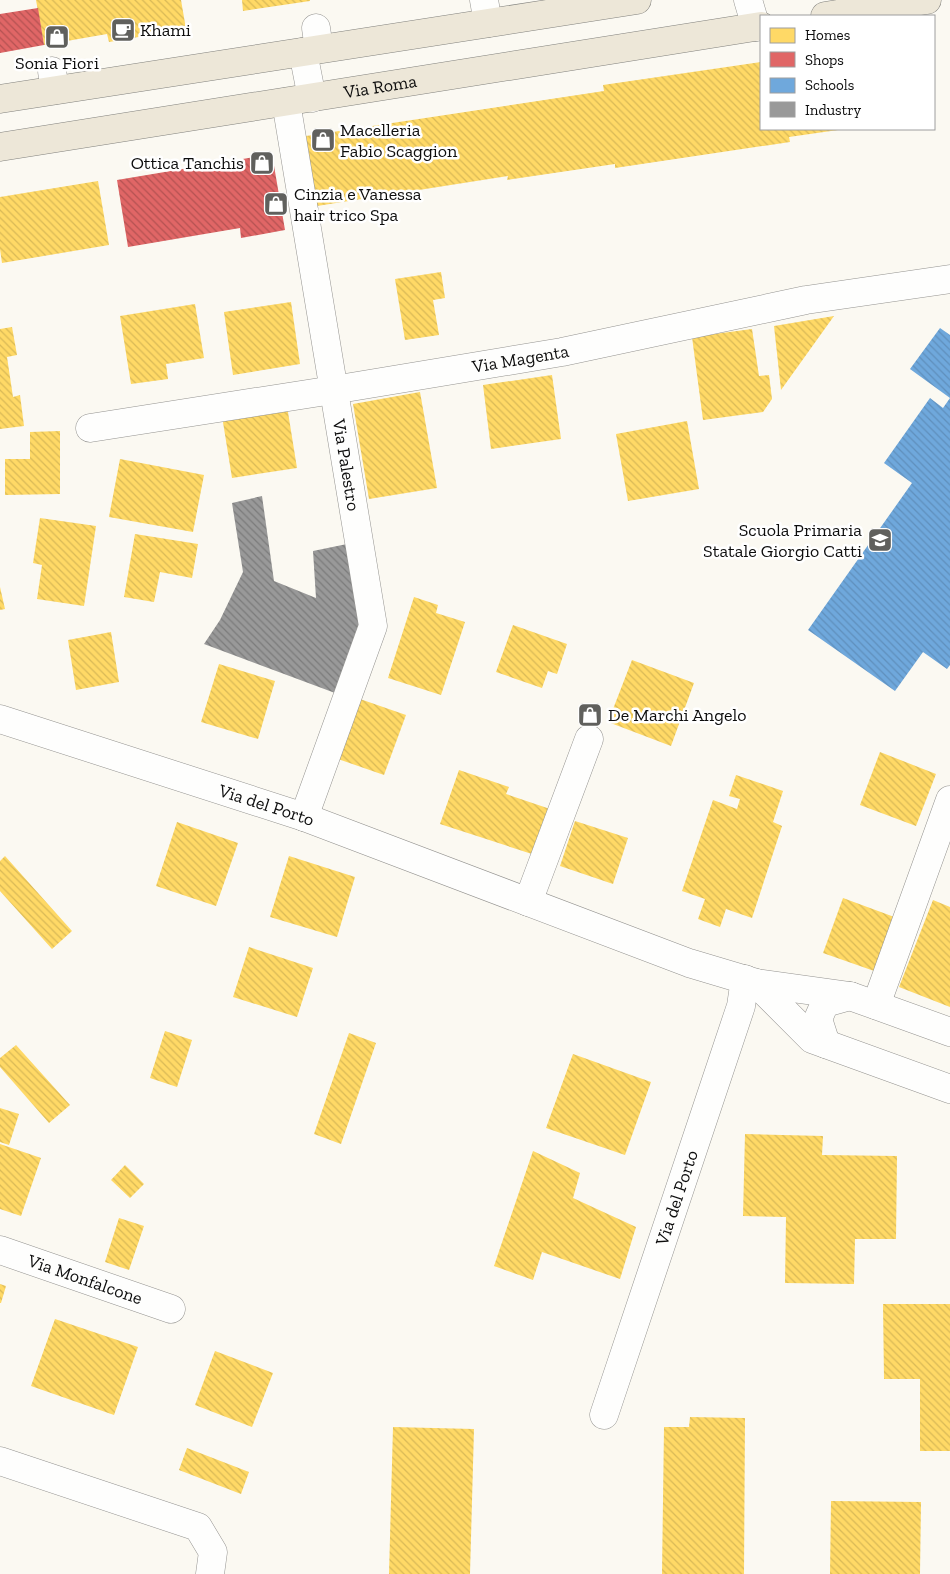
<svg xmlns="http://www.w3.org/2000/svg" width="950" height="1574" viewBox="0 0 950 1574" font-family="'Zilla Slab',serif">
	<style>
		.homes { fill: url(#homes-back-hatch) }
		.shops { fill: url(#shops-back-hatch) }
		.schools { fill: url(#schools-back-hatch) }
		.industry { fill: url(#industry-back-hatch) }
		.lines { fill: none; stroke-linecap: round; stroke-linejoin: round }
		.minor-casing { stroke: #949390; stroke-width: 29 }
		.major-casing { stroke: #81817d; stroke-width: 29 }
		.minor { stroke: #fefefd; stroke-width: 28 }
		.major { stroke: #ede7d8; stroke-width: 28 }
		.labels { text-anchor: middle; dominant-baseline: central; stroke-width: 5; stroke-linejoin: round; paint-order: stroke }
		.poi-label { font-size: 18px; fill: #0d0d0d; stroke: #fff; text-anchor: start }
		.street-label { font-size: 18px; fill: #0d0d0d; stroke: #fff }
	</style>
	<defs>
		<pattern id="homes-back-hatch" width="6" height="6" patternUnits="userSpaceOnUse" patternTransform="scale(1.25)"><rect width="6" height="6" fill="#ffd966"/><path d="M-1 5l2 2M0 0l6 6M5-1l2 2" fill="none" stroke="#d9b957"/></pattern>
		<pattern id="shops-back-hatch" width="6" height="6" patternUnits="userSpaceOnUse" patternTransform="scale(1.25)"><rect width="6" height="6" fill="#e06666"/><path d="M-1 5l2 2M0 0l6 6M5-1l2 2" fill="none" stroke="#b45252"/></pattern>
		<pattern id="schools-back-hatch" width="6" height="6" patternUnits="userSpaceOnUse" patternTransform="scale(1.25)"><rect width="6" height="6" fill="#6fa8dc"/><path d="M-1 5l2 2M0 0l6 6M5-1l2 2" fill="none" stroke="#5f8fbc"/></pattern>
		<pattern id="industry-back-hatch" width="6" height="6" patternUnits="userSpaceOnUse" patternTransform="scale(1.25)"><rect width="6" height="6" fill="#999"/><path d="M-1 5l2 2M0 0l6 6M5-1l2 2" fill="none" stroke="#7b7b7b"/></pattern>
	</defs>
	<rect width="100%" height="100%" fill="#fbf9f2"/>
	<path class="homes" d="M36 0H181L186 29 109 42 107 34 44 45Z
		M242 0H310V1L243 11Z
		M761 62V129L838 130 789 137 790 142 615 168V164L507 180 508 176 317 206 306 136 604 91 603 85Z
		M98 181 109 245 2 263 0 249V197Z
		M441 272 445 298 433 300 439 335 405 340 395 279Z
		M291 302 300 364 233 375 224 312Z
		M195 304 204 358 166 364 168 379 131 384 120 316Z
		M834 316 781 390 774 326Z
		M12 327 17 355 7 357 13 397 20 395 24 426 0 429V329Z
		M752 329 759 376 769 375 772 399 763 412 703 420 692 337Z
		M552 375 561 439 491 449 483 385Z
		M420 392 437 488 369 499 353 404Z
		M287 406 297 468 232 478 222 416Z
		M687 421 699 489 628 501 616 434Z
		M60 431V494L5 495V459H30V432Z
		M120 459 204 475 193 532 109 517Z
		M40 518 96 526 84 606 37 599 42 565 33 563Z
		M135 534 198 544 192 578 160 572 154 602 124 597Z
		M0 587 5 609 0 610Z
		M414 597 438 605 436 613 465 622 441 695 388 678Z
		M513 625 567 644 557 674 548 671 542 688 496 672Z
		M111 632 119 682 76 690 68 640Z
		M632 660 694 683 671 746 608 722Z
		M219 664 275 681 258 739 201 722Z
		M360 699 406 715 384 775 338 759Z
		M880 752 936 774 916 826 860 805Z
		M459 770 509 787 506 794 553 810 538 856 440 824Z
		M736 775 783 791 773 822 782 826 752 918 726 909 720 927 698 919 705 899 682 891 713 800 737 809 740 799 729 796Z
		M575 821 628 838 613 884 560 866Z
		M177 822 238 843 216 906 156 886Z
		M5 856 72 931 52 949 0 891V861Z
		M289 856 355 877 337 937 270 917Z
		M843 898 897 918 877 972 823 953Z
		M933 900 950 907V1007L899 987Z
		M249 947 313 968 297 1017 233 997Z
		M165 1031 192 1040 177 1087 150 1078Z
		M349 1033 376 1043 341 1144 314 1134Z
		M16 1045 70 1105 49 1123 0 1067V1058Z
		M573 1054 651 1082 625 1155 546 1128Z
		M0 1108 19 1114 9 1145 0 1142Z
		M745 1134 823 1136 822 1155 897 1156 896 1239H855L854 1284 785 1283 786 1217 743 1216Z
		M0 1144 41 1158 21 1216 0 1209Z
		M533 1151 580 1173 573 1198 636 1227 620 1279 542 1252 533 1280 494 1266Z
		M125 1165 144 1184 130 1198 111 1180Z
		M119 1218 144 1226 129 1270 105 1262Z
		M0 1284 6 1286 1 1303H0Z
		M883 1304H950V1451H920V1379H884Z
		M55 1319 138 1347 114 1415 31 1386Z
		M215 1351 273 1373 252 1427 195 1405Z
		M690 1417 745 1418 744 1574H662L664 1427H689Z
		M393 1427 474 1429 470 1574H389Z
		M187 1448 249 1472 241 1494 179 1470Z
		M831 1501 921 1502 920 1574H830Z"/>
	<path class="shops" d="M38 8 44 45 0 53V14Z
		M272 154 285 230 241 238 240 228 128 247 117 180Z"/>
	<path class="schools" d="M940 328 950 335V398L910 369Z
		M930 398 943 408 950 398V665L947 669 923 652 895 691 808 630 912 483 884 463Z"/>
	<path class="industry" d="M262 496 274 581 316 598 313 551 347 544 360 624 335 693 204 644 220 620 243 572 232 503Z"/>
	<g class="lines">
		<defs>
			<g id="minor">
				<path d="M484 0 488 23"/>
				<path d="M748 0 756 27"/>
				<path d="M316 28 319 49"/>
				<path d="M303 52 312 98"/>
				<path d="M52 71 55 90"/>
				<path id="s1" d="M286 102 373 626 304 817"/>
				<path id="s2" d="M90 428 333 390 562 352 806 300 950 279"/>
				<path id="s3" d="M0 719 304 817 689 963 756 983 850 996 950 1032"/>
				<path d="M528 902 589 739"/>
				<path d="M756 983 812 1039 950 1089"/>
				<path d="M876 1005 950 800"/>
				<path d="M826 1044 818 1019 825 1003 850 996"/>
				<path id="s4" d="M0 1250 171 1309"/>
				<path id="s5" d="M604 1415 741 1006 745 979"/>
				<path d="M0 1461 198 1527 213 1552 210 1574"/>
			</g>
			<g id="major">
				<path d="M825 16 927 0"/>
				<path d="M0 99 637 0"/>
				<path id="s6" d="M0 147 761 26"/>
			</g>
		</defs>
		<use href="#minor" class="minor-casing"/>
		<use href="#major" class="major-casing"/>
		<use href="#minor" class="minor"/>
		<use href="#major" class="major"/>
	</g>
	<defs>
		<symbol id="cafe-square" viewBox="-11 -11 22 22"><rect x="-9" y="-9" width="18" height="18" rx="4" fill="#60605d" stroke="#fff"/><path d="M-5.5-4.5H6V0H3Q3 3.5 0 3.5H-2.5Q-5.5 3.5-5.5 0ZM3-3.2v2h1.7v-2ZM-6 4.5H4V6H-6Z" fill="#fff"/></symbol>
		<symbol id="shop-square" viewBox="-11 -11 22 22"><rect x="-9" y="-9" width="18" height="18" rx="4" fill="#60605d" stroke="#fff"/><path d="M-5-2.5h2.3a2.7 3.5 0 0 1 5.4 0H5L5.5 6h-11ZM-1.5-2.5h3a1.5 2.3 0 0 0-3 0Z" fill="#fff"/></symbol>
		<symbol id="school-square" viewBox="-11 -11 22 22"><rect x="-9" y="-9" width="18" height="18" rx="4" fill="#60605d" stroke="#fff"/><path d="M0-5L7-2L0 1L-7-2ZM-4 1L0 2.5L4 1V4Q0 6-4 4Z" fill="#fff"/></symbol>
	</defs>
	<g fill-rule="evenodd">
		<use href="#cafe-square" x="109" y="16" width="28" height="28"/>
		<use href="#shop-square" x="43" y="23" width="28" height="28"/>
		<use href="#shop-square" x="309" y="126" width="28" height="28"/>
		<use href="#shop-square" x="248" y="149" width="28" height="28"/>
		<use href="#shop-square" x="262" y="190" width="28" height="28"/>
		<use href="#school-square" x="866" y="526" width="28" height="28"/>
		<use href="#shop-square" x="576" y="701" width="28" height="28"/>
	</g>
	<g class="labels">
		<g class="poi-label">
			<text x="140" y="30">Khami</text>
			<text x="57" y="63" text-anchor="middle">Sonia Fiori</text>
			<text x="340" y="130">Macelleria<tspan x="340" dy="21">Fabio Scaggion</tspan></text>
			<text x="244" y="163" text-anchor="end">Ottica Tanchis</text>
			<text x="294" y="194">Cinzia e Vanessa<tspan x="294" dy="21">hair trico Spa</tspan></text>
			<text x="862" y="530" text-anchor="end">Scuola Primaria<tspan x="862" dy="21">Statale Giorgio Catti</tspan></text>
			<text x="608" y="715">De Marchi Angelo</text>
		</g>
		<g class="street-label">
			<text stroke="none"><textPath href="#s6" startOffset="385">Via Roma</textPath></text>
			<text stroke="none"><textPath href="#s2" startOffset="436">Via Magenta</textPath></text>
			<text stroke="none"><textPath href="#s1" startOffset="368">Via Palestro</textPath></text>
			<text stroke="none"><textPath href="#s3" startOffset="280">Via del Porto</textPath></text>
			<text stroke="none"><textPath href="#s5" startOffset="229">Via del Porto</textPath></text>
			<text stroke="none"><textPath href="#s4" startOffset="90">Via Monfalcone</textPath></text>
		</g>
	</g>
	<rect x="760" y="15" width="175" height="115" fill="#ffffff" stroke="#9e9e9e"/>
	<rect x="770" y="28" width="25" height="15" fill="#ffd966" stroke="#9e9e9e"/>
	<text x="805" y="40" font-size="15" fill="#0d0d0d">Homes</text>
	<rect x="770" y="52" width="25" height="15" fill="#e06666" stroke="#9e9e9e"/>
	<text x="805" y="65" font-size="15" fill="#0d0d0d">Shops</text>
	<rect x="770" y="78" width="25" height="15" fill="#6fa8dc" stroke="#9e9e9e"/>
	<text x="805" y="90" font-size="15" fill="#0d0d0d">Schools</text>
	<rect x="770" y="102" width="25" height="15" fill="#999999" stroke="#9e9e9e"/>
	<text x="805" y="115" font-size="15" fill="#0d0d0d">Industry</text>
</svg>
